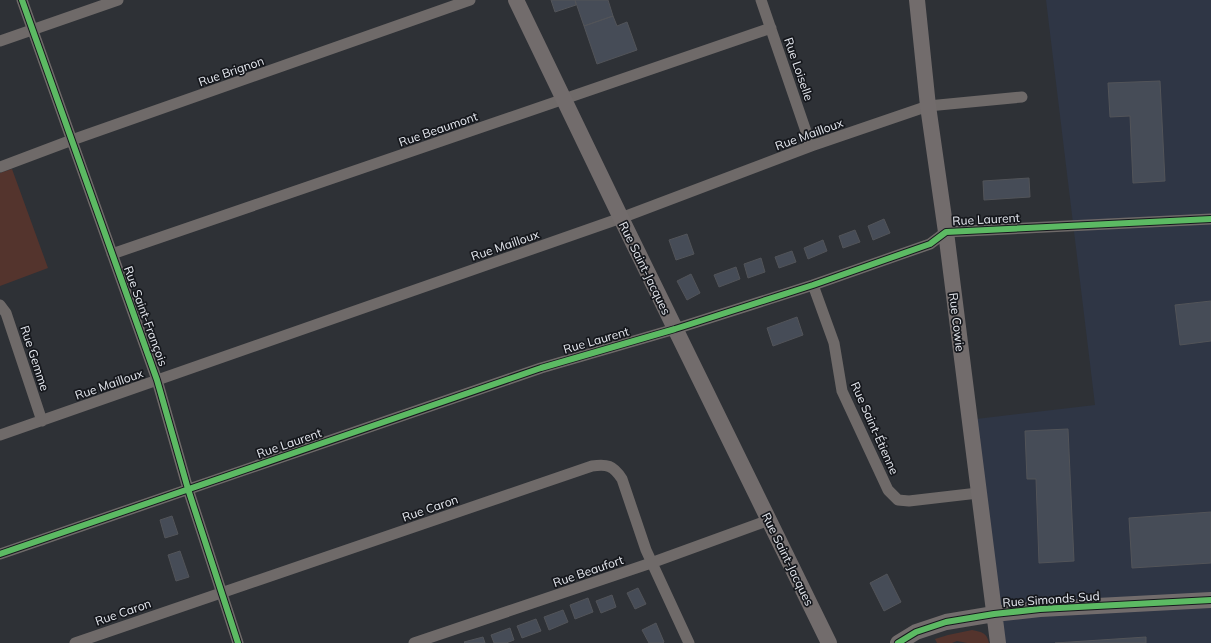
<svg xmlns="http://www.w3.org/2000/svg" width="1211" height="643" viewBox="0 0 1211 643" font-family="Mulish,sans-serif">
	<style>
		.built { fill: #2f3645 }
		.green { fill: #54342d }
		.building { fill: #464c57; stroke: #525459 }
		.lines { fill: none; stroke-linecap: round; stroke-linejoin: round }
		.street { stroke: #6f6a69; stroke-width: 11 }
		.secondary { stroke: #726c6c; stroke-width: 16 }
		.cycleway-casing { stroke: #16181d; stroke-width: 8 }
		.cycleway { stroke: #5cba63; stroke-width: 6 }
		.labels { text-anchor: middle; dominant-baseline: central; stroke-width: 3.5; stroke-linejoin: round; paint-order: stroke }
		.street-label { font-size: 12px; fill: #e7eaf1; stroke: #16181d }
	</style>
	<rect width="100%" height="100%" fill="#2e3136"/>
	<path class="built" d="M1046 0H1211V643H1004L976 419 1095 405Z"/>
	<path class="green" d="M12 169 48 268 0 286V173Z
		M972 630C982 632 987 633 989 643H967L957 641 952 643H937L935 639 948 635Z"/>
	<path class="building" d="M551 0H575L576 5 555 12Z
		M575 0H608L613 16 584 26Z
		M613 16 617 26 627 22 637 50 597 64 584 26Z
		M1160 81 1165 181 1133 183 1130 116 1110 117 1108 83Z
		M1029 178 1030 197 984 200 983 181Z
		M884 219 890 233 873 240 868 226Z
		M855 230 860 242 843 248 839 236Z
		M687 234 694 254 676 260 669 240Z
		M823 240 827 251 808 259 804 248Z
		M792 251 796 262 779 268 775 257Z
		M761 258 765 272 748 278 744 264Z
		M736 267 740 279 719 287 714 275Z
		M691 274 700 293 687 300 677 281Z
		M1211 301V341L1180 345 1175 305Z
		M797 317 803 335 773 346 767 328Z
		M1068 429 1074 561 1039 563 1036 479H1027L1025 431Z
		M1211 512V563L1132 568 1129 518Z
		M172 516 178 534 165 538 160 520Z
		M180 551 189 577 176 581 168 555Z
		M887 574 901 602 884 611 870 583Z
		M638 588 646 604 635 609 627 593Z
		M612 595 616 607 601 613 596 601Z
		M588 598 593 612 575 619 570 605Z
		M563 610 568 622 549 630 544 617Z
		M536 619 541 631 522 638 517 626Z
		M656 623 664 642 663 643H649L642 630Z
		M510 628 514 640 506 643H494L491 635Z
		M483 637 485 643H465L464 642Z
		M1146 637V643H1055Z"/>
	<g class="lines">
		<path class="street" d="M22 0 157 380 188 489 238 643
			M761 0 811 146
			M0 41 118 0
			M0 167 72 140 470 0
			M112 254 771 28
			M813 285 834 343 842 391 888 490 898 500 909 501 978 493
			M0 305 6 313 42 421
			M0 435 621 218 811 146 928 106 1022 97
			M0 554 541 368 675 329 813 285 930 244 946 232 1211 219
			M75 643 592 466C607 464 613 465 622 479L646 550 689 643
			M414 643 651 563 769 520"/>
		<path class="secondary" d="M516 0 621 218 829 643
			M917 0 928 106 946 232 998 643
			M898 643 916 632 946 622 994 614 1040 609 1211 600"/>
		<defs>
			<path id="cycleway" d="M22 0 157 380 188 489 238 643
				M0 554 541 368 675 329 813 285 930 244 946 232 1211 219
				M898 643 916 632 946 622 994 614 1040 609 1211 600"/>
		</defs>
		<use href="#cycleway" class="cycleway-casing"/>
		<use href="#cycleway" class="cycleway"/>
	</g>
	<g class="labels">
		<g class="street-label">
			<text transform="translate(799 69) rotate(71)">Rue Loiselle</text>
			<text transform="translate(231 71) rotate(-19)">Rue Brignon</text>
			<text transform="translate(438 129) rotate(-19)">Rue Beaumont</text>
			<text transform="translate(809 134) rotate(-20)">Rue Mailloux</text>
			<text transform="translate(986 219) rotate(-3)">Rue Laurent</text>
			<text transform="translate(505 245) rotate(-19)">Rue Mailloux</text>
			<text transform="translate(645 268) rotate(64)">Rue Saint-Jacques</text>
			<text transform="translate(146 316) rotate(70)">Rue Saint-François</text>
			<text transform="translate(957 322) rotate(83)">Rue Cowie</text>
			<text transform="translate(596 340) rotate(-16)">Rue Laurent</text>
			<text transform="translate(35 358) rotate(72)">Rue Gemme</text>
			<text transform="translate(109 384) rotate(-19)">Rue Mailloux</text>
			<text transform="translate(875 428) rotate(66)">Rue Saint-Étienne</text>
			<text transform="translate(289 443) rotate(-19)">Rue Laurent</text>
			<text transform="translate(430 508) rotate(-19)">Rue Caron</text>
			<text transform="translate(788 559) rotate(64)">Rue Saint-Jacques</text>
			<text transform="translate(588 571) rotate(-19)">Rue Beaufort</text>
			<text transform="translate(1051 599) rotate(-4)">Rue Simonds Sud</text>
			<text transform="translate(123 612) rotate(-19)">Rue Caron</text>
		</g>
	</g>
</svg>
